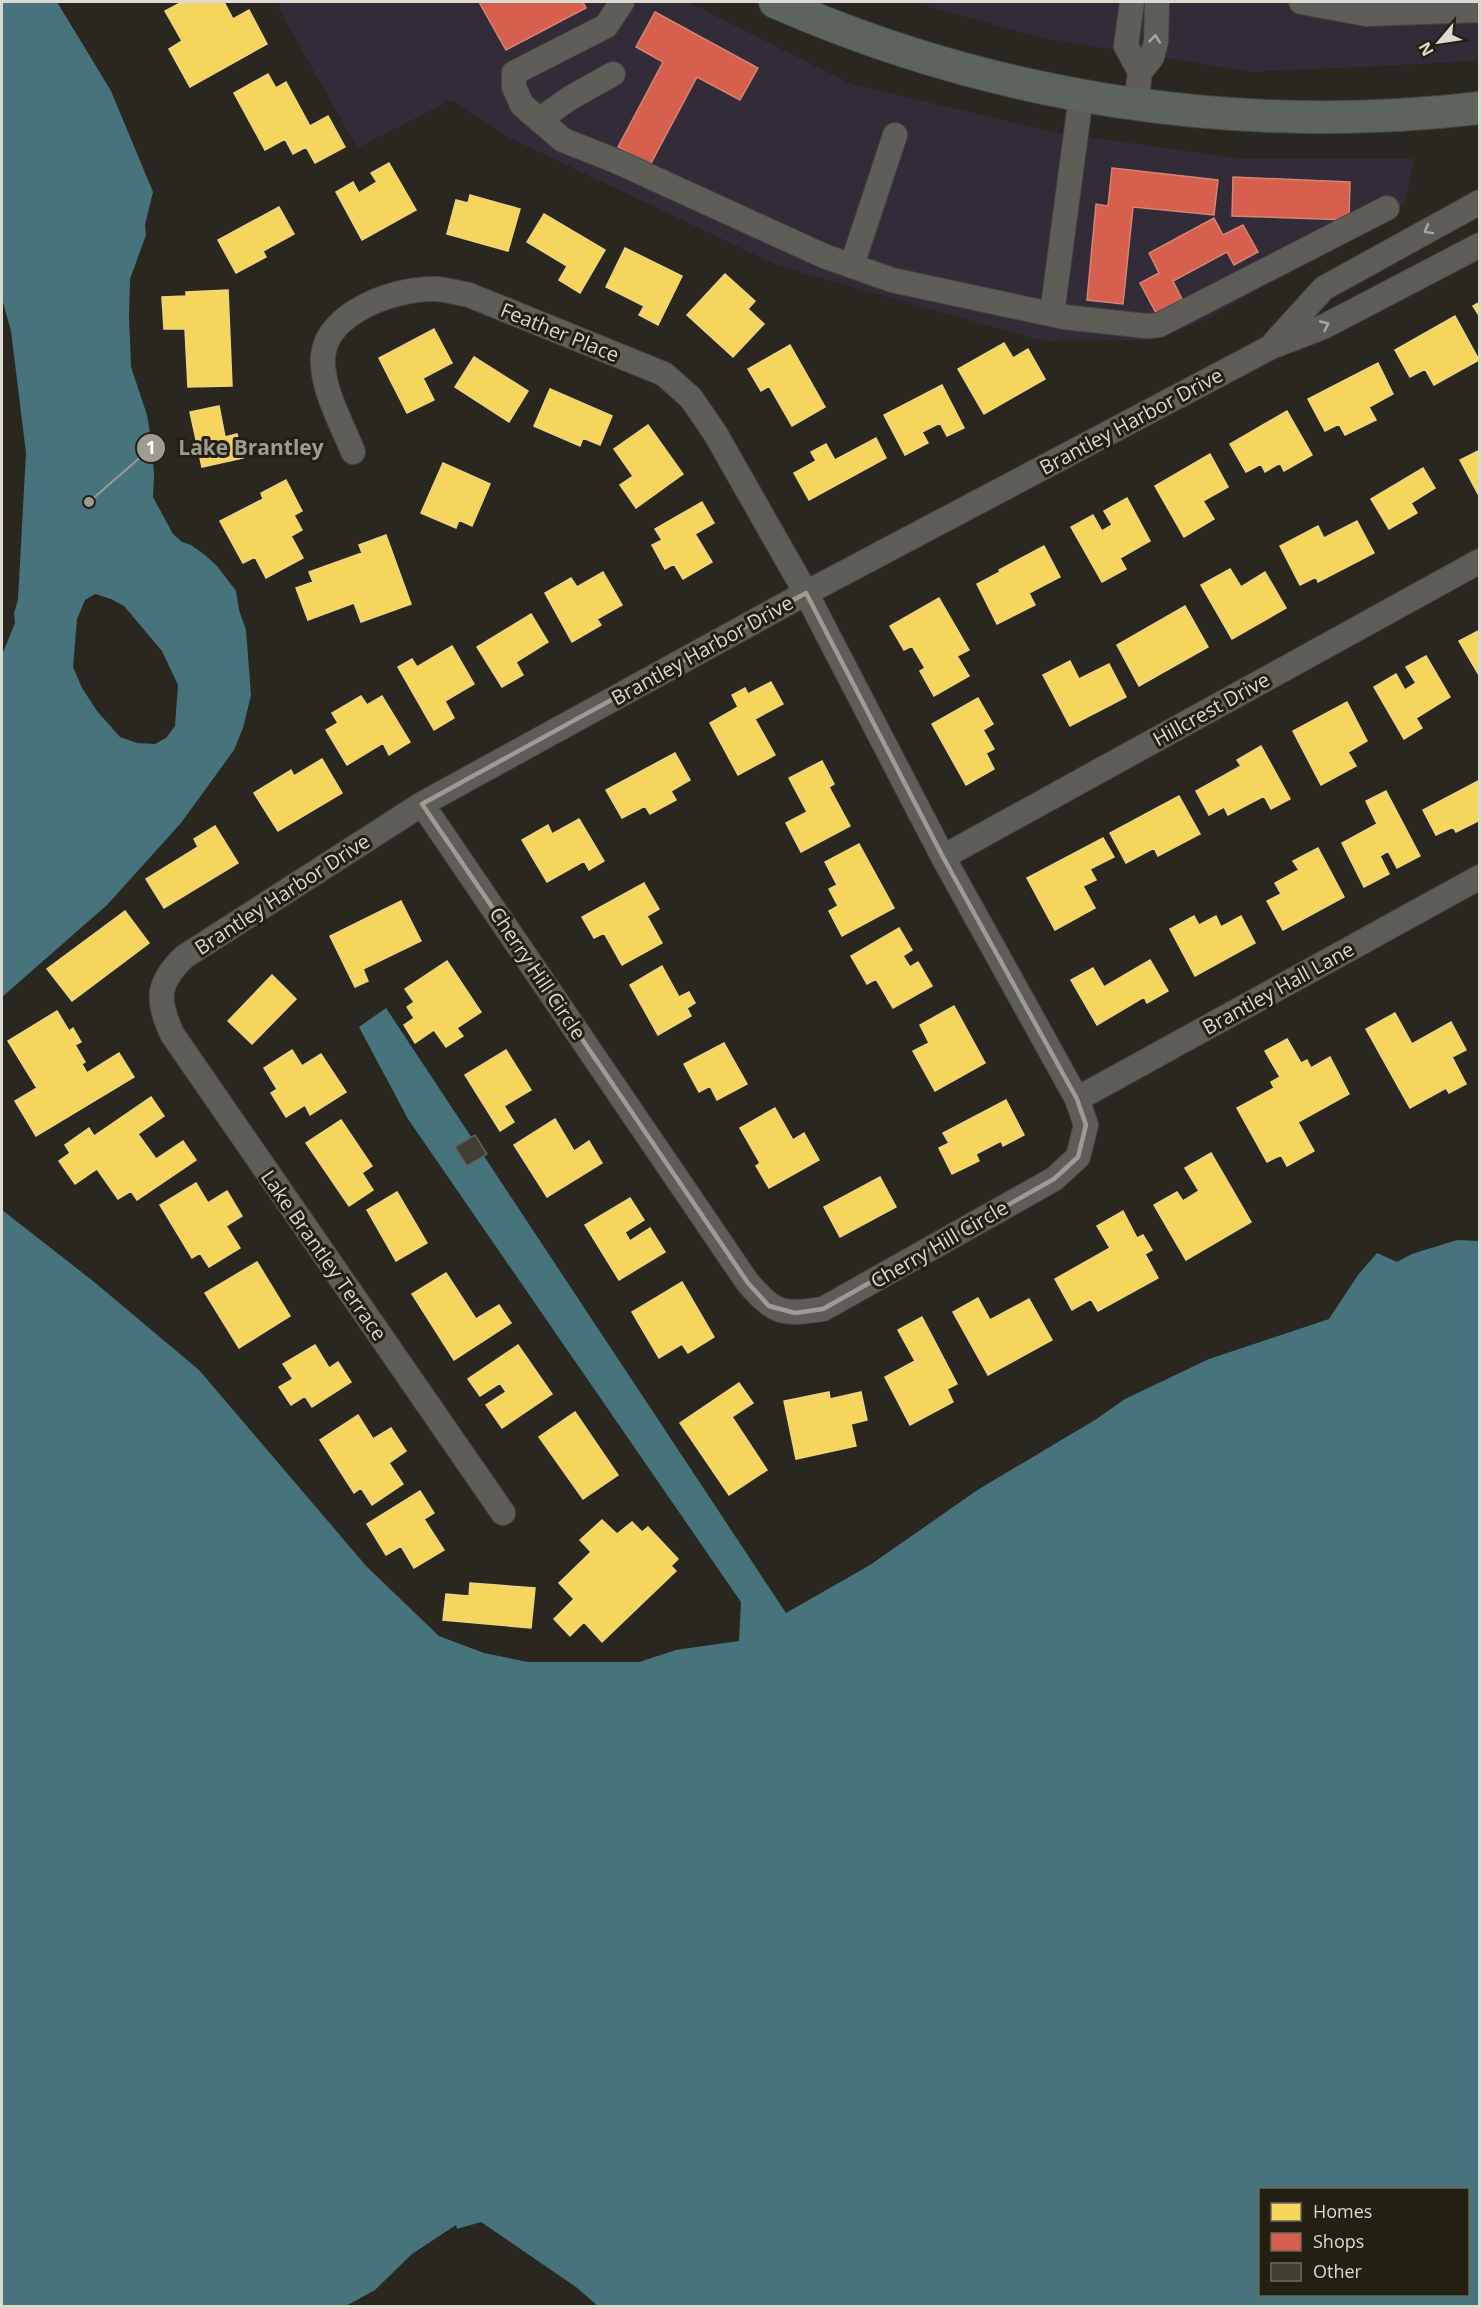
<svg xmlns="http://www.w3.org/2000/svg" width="1481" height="2308" viewBox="0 0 1481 2308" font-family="'Open Sans',sans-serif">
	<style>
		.commercial { fill: #322c39 }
		.water { fill: #47747c; fill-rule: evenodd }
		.homes { fill: #f6d55c; stroke: #eed67f; stroke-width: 1.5 }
		.shops { fill: #d6604d; stroke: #d88474; stroke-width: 1.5 }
		.building { fill: #413f34; stroke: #615f59; stroke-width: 1.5 }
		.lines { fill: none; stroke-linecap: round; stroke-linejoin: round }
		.minor-casing { stroke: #45443d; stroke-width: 26 }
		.major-casing { stroke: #45443d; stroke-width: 34 }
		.minor { stroke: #5f5d58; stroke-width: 24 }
		.major { stroke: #5d645e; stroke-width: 32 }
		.oneway { stroke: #a9a7a0 }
		.marked { fill: none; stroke: #9d9b92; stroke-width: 4.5; stroke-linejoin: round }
		.labels { text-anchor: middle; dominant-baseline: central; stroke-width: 6; stroke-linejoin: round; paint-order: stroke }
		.street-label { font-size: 20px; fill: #dbd9d0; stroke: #231f12 }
		.leader { fill: none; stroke: #9d9b92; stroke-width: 2 }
		.callout-dot { fill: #9d9b92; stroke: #231f12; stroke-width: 2 }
		.mark-label { font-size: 18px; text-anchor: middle; font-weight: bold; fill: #fff }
		.callout-label { font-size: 21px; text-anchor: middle; font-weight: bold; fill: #9d9b92; stroke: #231f12; stroke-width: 6; stroke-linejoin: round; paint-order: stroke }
	</style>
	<rect width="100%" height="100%" fill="#29271f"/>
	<path class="commercial" d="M283 2H688L851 84 1054 132 1241 159H1414L1405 204 1207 319 1153 340 1043 341 779 266 510 138 451 100 357 148 278 7Z
		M913 2H1479V61L1253 72 1042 38Z"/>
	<path class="water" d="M2 2H57L111 91 153 192 145 225 146 235 130 279 129 317 131 367 147 415 151 440 154 474 153 497 173 534 182 542 191 545 205 555 217 566 236 591 239 610 246 630 251 695 243 728 234 750 181 823 107 905 2 997V655L15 623 14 613 18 600 26 453 11 331 2 299ZM95 594 111 599 124 606 162 651 178 685 175 726 166 738 155 744 137 743 120 737 97 711 82 688 73 667 77 619 85 600Z
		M386 1008 786 1613 870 1565 979 1489 1095 1420 1125 1399 1209 1359 1329 1319 1358 1275 1377 1253 1397 1262 1412 1254 1457 1240 1479 1241V2306H598L576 2287 481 2222 457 2229 456 2225 412 2254 375 2290 346 2306H2V1210L93 1281 199 1370 367 1567 439 1636 484 1653 528 1662H639L676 1650 739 1641 741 1602 408 1119 359 1027ZM1260 2190H1468V2294H1260Z"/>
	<path class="homes" d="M182 2H224L233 19 249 10 267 44 190 87 169 49 182 41 165 11Z
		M268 74 276 88 286 82 310 126 328 116 345 147 315 163 306 147 293 154 285 139 265 150 234 93Z
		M389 163 416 210 362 240 336 192 353 182 359 193 377 182 371 173Z
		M470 195 520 209 508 251 447 234 456 200 468 203Z
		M279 207 294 234 263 251 266 257 236 273 218 240Z
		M544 214 605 250 580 293 559 280 567 266 527 242Z
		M625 248 682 276 658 325 639 315 644 306 606 287Z
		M725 274 755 301 748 309 764 324 733 357 687 315Z
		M228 290 232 386 188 387 185 329H164L162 297 186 296V292Z
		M1480 302V317L1473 306Z
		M1455 316 1479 360 1434 385 1425 369 1410 377 1395 350Z
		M434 329 452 363 423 378 434 400 407 413 379 358Z
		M1004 343 1013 358 1028 349 1045 379 984 414 958 369Z
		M790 345 825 407 792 426 769 386 761 391 748 369Z
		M474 357 528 391 509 422 455 387Z
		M1378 363 1393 394 1369 407 1376 420 1345 435 1339 424 1325 431 1308 399Z
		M942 385 964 428 947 436 940 423 922 432 928 443 905 455 884 415Z
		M550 389 612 416 600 445 583 438 580 446 534 426Z
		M219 406 225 437 237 434 243 458 202 467 190 412Z
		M1287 411 1312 455 1284 471 1280 463 1265 472 1261 464 1246 472 1230 444Z
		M648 425 683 474 636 508 620 485 633 476 614 449Z
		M876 438 886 458 809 500 794 473 816 461 811 452 826 444 835 460Z
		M1480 450V493L1478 494 1460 460Z
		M1210 454 1228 487 1203 501 1214 519 1184 537 1155 486Z
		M443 463 490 484 472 526 459 520 456 528 421 513Z
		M1423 468 1435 488 1411 503 1417 513 1389 529 1371 499Z
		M286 480 302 511 294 515 302 530 291 536 303 558 266 578 255 557 243 563 220 521 263 499 261 493Z
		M1127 498 1150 541 1120 558 1126 569 1102 582 1071 527 1093 515 1102 531 1112 525 1104 511Z
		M702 502 714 523 695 534 712 562 683 579 674 564 665 569 652 545 662 540 655 529Z
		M1357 521 1374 553 1318 582 1316 577 1300 585 1280 546 1318 526 1324 538Z
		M386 535 411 604 361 622 354 603 308 620 296 588 313 582 309 572 362 553 359 545Z
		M1044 546 1060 577 1029 593 1035 605 997 624 977 584 1000 572 999 570Z
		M1230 569 1241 587 1265 572 1286 608 1232 639 1201 585Z
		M603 572 622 605 597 619 601 625 572 642 545 593 571 578 577 587Z
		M939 598 969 650 957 656 969 676 934 696 920 671 925 668 912 646 904 650 890 626Z
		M1185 606 1208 647 1139 686 1117 645Z
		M531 614 548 642 516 662 523 675 502 687 477 647Z
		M1480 630V677L1459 641Z
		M452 646 474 684 445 701 454 718 434 730 398 667 412 659 417 667Z
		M1426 656 1450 697 1416 718 1422 728 1404 739 1374 687 1396 674 1405 690 1416 683 1406 667Z
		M1070 661 1079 679 1109 664 1126 697 1070 726 1043 675Z
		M771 682 783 704 755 719 775 755 738 775 710 723 738 707 732 695 745 688 748 694Z
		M361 696 367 705 382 696 410 742 389 755 383 743 347 765 326 730 338 723 332 713Z
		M978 698 993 724 983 730 994 749 986 753 994 769 966 785 932 724Z
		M1347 702 1367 741 1348 752 1356 766 1321 785 1293 731Z
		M1261 746 1290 799 1271 809 1264 796 1228 815 1224 807 1209 815 1196 791 1241 766 1237 760Z
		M675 753 690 780 671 791 676 800 650 814 645 806 622 818 606 790Z
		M322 759 342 793 278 831 254 793 291 770 294 776Z
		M822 761 834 784 829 787 850 826 801 852 786 823 807 812 789 778Z
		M1480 780V820L1456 832 1453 827 1436 835 1423 810Z
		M1386 791 1420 856 1397 868 1388 851 1380 856 1389 874 1364 887 1342 843 1377 824 1366 801Z
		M1179 796 1200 834 1158 856 1154 848 1126 863 1110 833Z
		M579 819 604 861 589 870 584 861 547 882 522 840 548 825 552 834Z
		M215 826 238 863 164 908 146 879 198 847 194 839Z
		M1103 838 1114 857 1090 869 1096 880 1083 886 1095 908 1055 930 1027 878Z
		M859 844 894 908 842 936 829 911 838 906 829 889 837 885 825 862Z
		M1318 848 1344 897 1283 930 1267 901 1281 894 1275 883 1299 870 1293 861Z
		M644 883 659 909 647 916 662 943 622 965 604 933 594 938 582 917Z
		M401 901 421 941 363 969 368 981 355 987 330 936Z
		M125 911 149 943 72 1001 47 969Z
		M1194 916 1199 925 1216 916 1221 927 1241 916 1255 943 1195 976 1170 929Z
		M899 928 912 950 903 956 910 967 918 962 932 986 893 1008 876 979 867 984 851 956Z
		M1150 960 1168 991 1147 1003 1144 997 1097 1025 1071 980 1093 968 1104 987Z
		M447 961 481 1012 457 1028 463 1036 446 1047 434 1030 415 1043 404 1025 414 1018 407 1007 414 1002 405 989Z
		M662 966 679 997 689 992 695 1003 687 1008 691 1016 658 1035 630 985Z
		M272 975 296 999 252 1044 228 1021Z
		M954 1006 985 1063 935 1091 913 1051 929 1043 920 1025Z
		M57 1011 69 1031 73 1028 81 1042 75 1045 85 1062 82 1064 87 1073 119 1053 134 1077 36 1136 15 1101 37 1088 8 1041Z
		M1395 1013 1412 1044 1451 1022 1466 1050 1452 1057 1466 1084 1449 1093 1446 1088 1410 1108 1366 1029Z
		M1287 1039 1301 1063 1307 1060 1311 1068 1330 1057 1349 1094 1298 1122 1314 1151 1287 1166 1281 1155 1267 1162 1237 1108 1274 1088 1271 1082 1280 1077 1265 1051Z
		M724 1043 747 1084 717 1100 710 1086 699 1092 684 1064Z
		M292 1050 302 1066 321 1054 346 1092 310 1115 305 1105 286 1117 271 1093 277 1089 264 1068Z
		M506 1050 531 1090 504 1106 514 1122 500 1131 465 1075Z
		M151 1097 164 1116 138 1134 156 1159 183 1141 196 1160 137 1200 131 1191 118 1199 97 1169 75 1184 59 1161 70 1153 65 1145 89 1128 94 1136Z
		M1006 1100 1024 1135 1003 1146 1001 1141 976 1154 979 1161 952 1174 939 1148 949 1143 943 1133Z
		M775 1108 793 1140 804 1133 819 1160 769 1188 756 1166 760 1163 740 1128Z
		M555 1119 574 1151 589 1141 602 1163 547 1197 514 1145Z
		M341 1120 372 1166 362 1173 373 1190 349 1206 306 1143Z
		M1211 1153 1251 1222 1186 1260 1154 1205 1177 1192 1183 1201 1199 1191 1185 1168Z
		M880 1177 896 1207 840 1237 824 1207Z
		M196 1183 208 1203 227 1191 242 1216 226 1226 240 1248 209 1267 200 1253 192 1258 160 1205Z
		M397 1192 427 1243 396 1261 367 1210Z
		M630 1198 644 1220 625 1232 630 1241 650 1228 665 1252 619 1280 585 1225Z
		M1123 1211 1137 1238 1143 1235 1152 1250 1145 1254 1158 1278 1098 1311 1091 1299 1072 1310 1055 1279 1110 1248 1097 1226Z
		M257 1262 290 1316 239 1348 205 1293Z
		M446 1273 476 1319 499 1305 511 1323 454 1360 412 1294Z
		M682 1282 714 1337 688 1353 682 1344 659 1358 632 1312Z
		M978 1298 990 1320 1029 1299 1052 1340 988 1375 953 1312Z
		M922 1317 957 1384 947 1389 953 1402 910 1425 885 1377 915 1361 898 1330Z
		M315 1345 329 1368 338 1362 351 1382 312 1407 305 1396 291 1405 279 1387 293 1379 283 1364Z
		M518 1345 552 1394 502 1428 486 1405 506 1392 500 1383 480 1396 468 1379Z
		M739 1383 753 1403 732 1417 767 1470 729 1495 680 1423Z
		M829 1392 830 1399 861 1392 867 1420 851 1424 856 1446 796 1459 784 1401Z
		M575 1412 618 1475 583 1499 539 1437Z
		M358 1415 373 1439 391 1428 406 1451 389 1463 403 1484 372 1505 361 1488 354 1493 320 1440Z
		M420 1491 434 1513 424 1519 444 1550 414 1568 401 1546 386 1555 367 1524Z
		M602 1520 617 1534 632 1522 642 1532 648 1527 678 1559 671 1566 676 1571 602 1642 584 1622 570 1636 554 1619 574 1599 559 1583 591 1552 580 1540Z
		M470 1583 535 1588 531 1628 443 1620 446 1594 469 1596Z"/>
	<path class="shops" d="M479 2H583L586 8 506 50Z
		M655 12 758 68 740 100 697 77 650 165 618 147 663 62 636 47Z
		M1112 168 1218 180 1214 215 1133 207 1123 304 1087 300 1096 204 1108 206Z
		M1233 177 1350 182 1349 220 1232 216Z
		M1214 218 1223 235 1243 225 1258 252 1234 265 1227 252 1173 281 1182 299 1156 313 1140 283 1159 273 1149 253Z"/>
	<path class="building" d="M475 1135 487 1154 467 1166 455 1147Z"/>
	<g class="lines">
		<defs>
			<path id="minor" d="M622 2 606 26 514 73V87L522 105 563 140 616 161 824 256 892 280 1064 317 1146 326 1159 325 1387 208
				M1132 2 1126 46 1140 72
				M1301 2 1366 14 1480 10
				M1136 103 1140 72 1152 57 1156 42 1157 2
				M539 120 570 98 613 74
				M852 265 895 135
				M1052 314 1081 96
				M1274 343 1324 288 1480 202
				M353 452C342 423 321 389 323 356 327 311 399 287 437 289 448 290 459 293 469 295L664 374 691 398 715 433 806 593 943 857 1077 1099 1086 1125 1078 1157 1054 1179 823 1309C781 1315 776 1314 748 1283L422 804
				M943 857 1480 561
				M1077 1099 1480 877
				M503 1513 172 1034C157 1000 156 984 184 957L422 804 806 593 1271 347 1323 327 1480 245"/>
			<path id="major" d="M775 2C996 99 1240 136 1480 108"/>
		</defs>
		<use href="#minor" class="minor-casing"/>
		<use href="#major" class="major-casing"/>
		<use href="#minor" class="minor"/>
		<use href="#major" class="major"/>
	</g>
	<defs><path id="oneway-chevron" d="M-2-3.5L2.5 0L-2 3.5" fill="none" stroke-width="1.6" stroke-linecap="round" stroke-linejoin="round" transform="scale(1.5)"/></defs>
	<g class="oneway">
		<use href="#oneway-chevron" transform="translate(1155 39) rotate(-84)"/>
		<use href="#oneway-chevron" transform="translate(1428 230) rotate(151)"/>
		<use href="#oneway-chevron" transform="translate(1325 325) rotate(-25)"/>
	</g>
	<path class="marked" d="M806 593 943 857 1077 1099 1086 1125 1078 1157 1054 1179 823 1309 795 1313 769 1306 748 1283 422 804Z"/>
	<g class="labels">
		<g class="street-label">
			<text transform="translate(560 332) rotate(22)">Feather Place</text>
			<text transform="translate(1131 421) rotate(-28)">Brantley Harbor Drive</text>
			<text transform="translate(702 650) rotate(-29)">Brantley Harbor Drive</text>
			<text transform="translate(1211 709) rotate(-29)">Hillcrest Drive</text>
			<text transform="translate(282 894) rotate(-33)">Brantley Harbor Drive</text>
			<text transform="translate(538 973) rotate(56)">Cherry Hill Circle</text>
			<text transform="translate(1278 988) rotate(-29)">Brantley Hall Lane</text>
			<text transform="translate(939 1244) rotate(-30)">Cherry Hill Circle</text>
			<text transform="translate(324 1255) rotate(55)">Lake Brantley Terrace</text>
		</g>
	</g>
	<path class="leader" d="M89 502L151 448"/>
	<g class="callout-dot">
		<circle cx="89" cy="502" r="6"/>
		<circle cx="151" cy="448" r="15"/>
	</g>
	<g class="mark-label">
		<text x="151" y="454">1</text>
	</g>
	<g class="callout-label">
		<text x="251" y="455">Lake Brantley</text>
	</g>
	<rect width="1481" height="2308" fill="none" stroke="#dbd9d0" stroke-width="6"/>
	<rect x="1259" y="2188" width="210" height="108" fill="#231f12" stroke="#6d695e" stroke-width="1.5"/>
	<rect x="1271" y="2203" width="30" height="18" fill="#f6d55c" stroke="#6d695e" stroke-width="1.5"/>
	<text x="1313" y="2218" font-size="18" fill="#dbd9d0">Homes</text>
	<rect x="1271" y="2233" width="30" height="18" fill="#d6604d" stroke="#6d695e" stroke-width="1.5"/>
	<text x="1313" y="2248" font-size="18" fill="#dbd9d0">Shops</text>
	<rect x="1271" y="2263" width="30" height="18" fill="#413f34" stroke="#6d695e" stroke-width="1.5"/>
	<text x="1313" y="2278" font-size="18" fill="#dbd9d0">Other</text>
	<g transform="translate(1439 42) rotate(241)" stroke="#231f12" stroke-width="4.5" paint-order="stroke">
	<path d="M0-4.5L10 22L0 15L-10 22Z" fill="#dbd9d0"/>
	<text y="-9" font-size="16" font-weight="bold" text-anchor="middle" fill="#dbd9d0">N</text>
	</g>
</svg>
